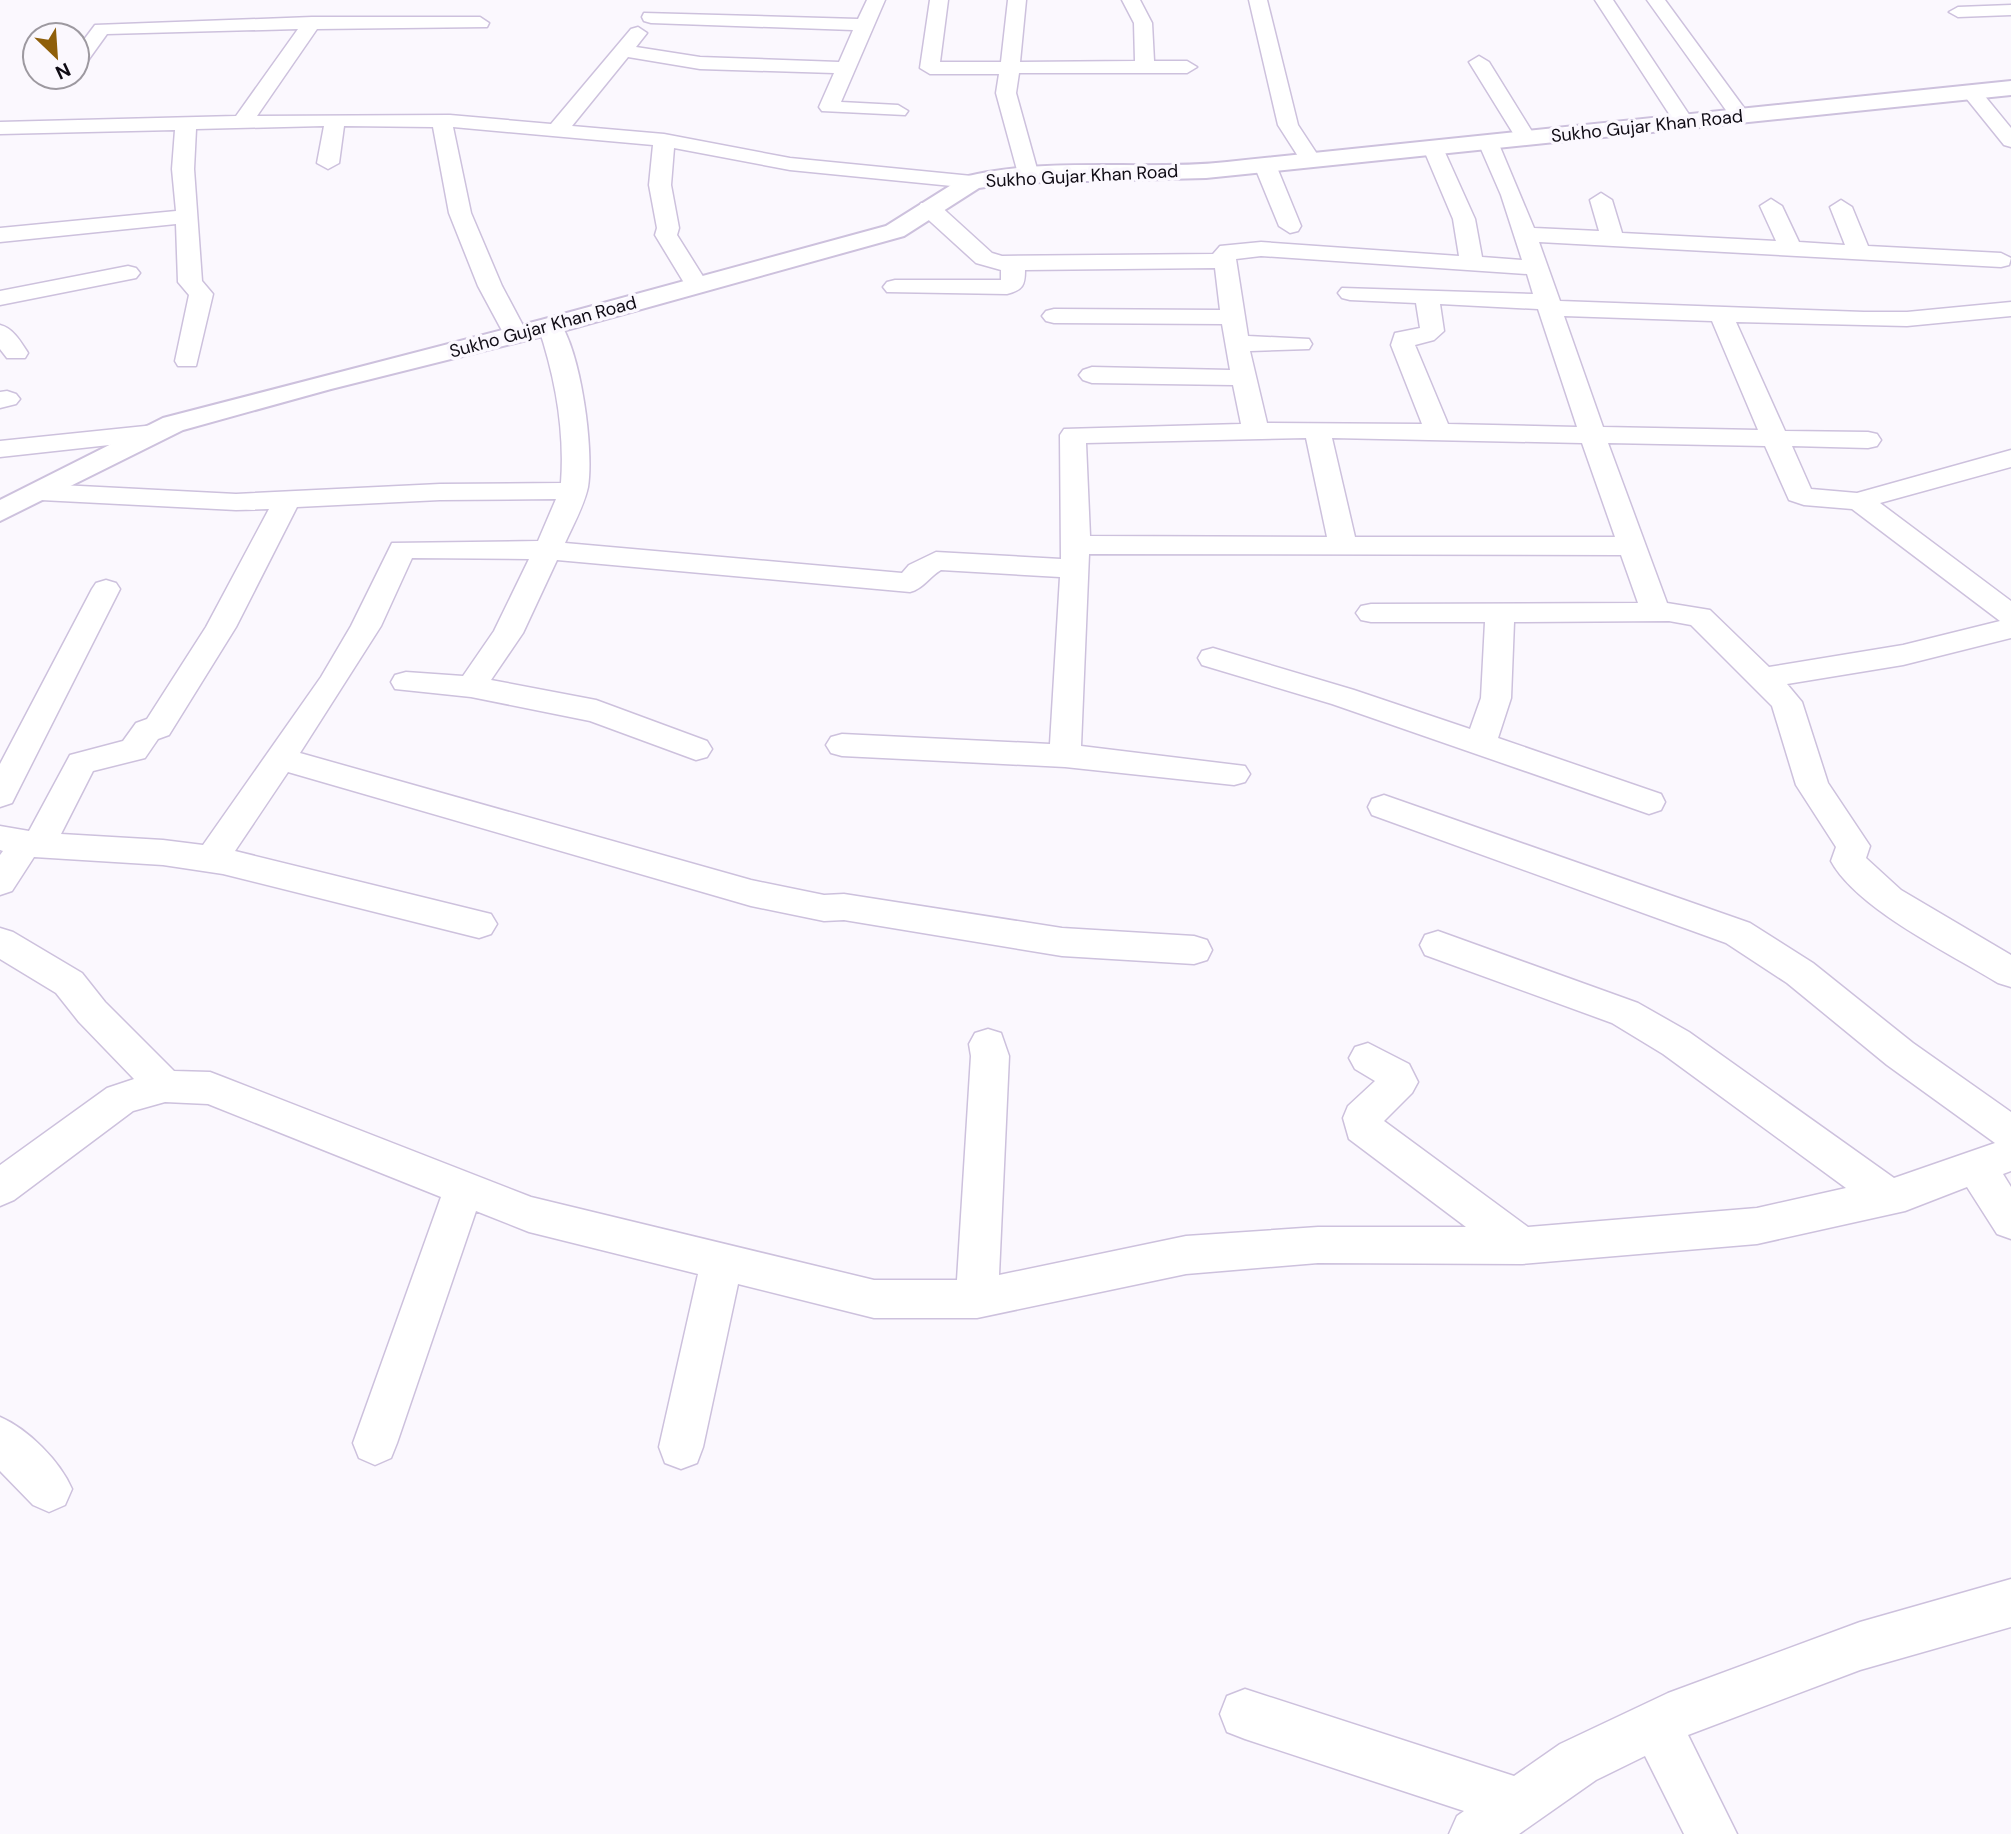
<svg xmlns="http://www.w3.org/2000/svg" width="2011" height="1834" viewBox="0 0 2011 1834" font-family="'DM Sans',sans-serif">
	<style>
		.lines { fill: none; stroke-linecap: round; stroke-linejoin: round }
		.minor-casing { stroke: #cdc1dd; stroke-width: 3 }
		.major-casing { stroke: #cdc1dd; stroke-width: 4 }
		.minor { fill: #fff; fill-rule: evenodd }
		.major { fill: #fff; fill-rule: evenodd }
		.labels { text-anchor: middle; dominant-baseline: central; stroke-width: 7; stroke-linejoin: round; paint-order: stroke }
		.far-street-label { font-size: 18px; fill: #0f0b14; stroke: #fbf8fe }
	</style>
	<rect width="100%" height="100%" fill="#fbf8fe"/>
	<g class="lines">
		<defs>
			<path id="minor" d="M867 0H885L841 102 898 105 908 111 905 115 822 111 819 107 834 73 700 69 628 57 572 126 664 134 790 158 972 176 983 182 972 188 790 170 674 148 671 185 679 228 677 235 709 286 705 291H689L655 235 657 228 649 185 653 145 453 127 471 213 502 286 528 335 525 340H507L478 286 449 213 433 127 344 126 339 163 328 169 317 163 324 126 196 129 194 169 202 281 213 294 196 366H178L175 361 189 295 178 282 176 224 0 242V228L176 211 172 169 175 130 0 134V122L236 116 298 29 107 34 84 66 77 68V49L95 25 312 17H480L489 23 487 27 317 29 257 116 450 115 551 124 631 29 638 27 647 33 636 47 700 57 839 62 853 30 651 23 644 21 642 17 644 13 858 19Z
				M930 0H948L940 62H1001L1008 0H1026L1020 62 1135 61 1134 23 1122 0H1140L1152 23 1154 61H1187L1197 67 1187 73H1019L1016 93 1039 176 1028 182 1020 181 996 93 999 74H930L920 68Z
				M1249 0H1267L1298 125 1321 160 1317 164H1303L1278 125Z
				M1595 0H1613L1694 122 1691 126H1677Z
				M1647 0H1665L1750 116 1747 120H1733Z
				M2011 5V15L1958 17 1949 12 1958 7Z
				M1479 56 1489 62 1536 138 1533 142H1519L1516 138 1469 62Z
				M1972 87 1979 89 2011 128V147L2004 145 1962 93Z
				M1488 136 1498 142 1534 228 1599 231 1590 200 1601 193 1612 200 1622 233 1776 241 1760 206 1771 199 1782 206 1799 242 1845 245 1830 207 1841 200 1852 207 1868 246 2001 253 2011 258 2009 265 2001 267 1539 242 1560 301 1864 312H1907L2011 302V316L1907 326 1736 322 1785 431 1868 432 1877 434 1881 440 1877 446 1868 448 1792 446 1811 489 1857 493 2011 450V467L1880 503 2011 601V638L1903 665 1787 684 1802 702 1828 783 1870 846 1866 858 1901 890 2011 955V987L1998 983C1951 954 1857 909 1831 861L1836 847 1796 785 1772 706 1691 625 1669 621 1514 622 1511 698 1498 738 1661 794 1665 802 1661 810 1649 814 1332 704 1202 665 1198 658 1202 651 1213 648 1354 690 1470 729 1481 698 1485 622H1371L1361 620 1356 613 1361 606 1371 604 1638 603 1621 555 1089 554 1081 746 1245 766 1250 774 1245 782 1234 785 1065 767 842 756 831 753 826 745 831 737 842 734 1050 744 1060 577 941 570C929 577 923 589 910 592L557 560 523 633 491 680 596 700 707 741 712 749 707 757 696 760 590 721 471 697 395 689 391 682 395 675 406 672 463 676 494 631 529 559 412 558 381 626 300 753 751 880 824 895 844 894 1062 928 1194 936 1207 940 1212 950 1207 960 1194 964 1062 956 844 920 824 921 751 906 288 772 235 851 491 914 497 924 491 934 479 938 223 874 163 865 34 857 12 891 0 895V855L3 851 0 850V826L29 831 70 755 123 741 136 723 147 719 206 627 269 509 236 510 41 500 31 498 27 492 31 486 41 484 236 494 440 484 561 483C565 430 555 376 538 326L541 321H559C581 353 594 448 588 487 584 506 573 525 565 543L902 573 909 565 936 552 1061 559 1060 435 1064 429 1241 424 1233 385 1092 383 1083 380 1079 375 1083 370 1092 367 1230 370 1222 324 1054 323 1046 321 1042 316 1046 311 1054 309 1220 310 1215 268 1025 270C1025 285 1023 290 1007 294L887 292 883 287 887 282 895 280H1001V270L976 263 921 213 918 208 921 203H937L992 253 1002 256 1213 254 1220 246 1261 242 1459 256 1453 219 1423 148 1433 142 1443 148 1475 219 1482 257 1522 260 1501 195 1478 142ZM1261 256 1527 274 1533 294 1342 288 1338 293 1342 298 1350 300 1416 303 1420 328 1395 333 1391 345 1422 424 1267 423 1250 351 1309 349 1312 344 1309 339 1248 336 1236 259ZM1440 304 1538 309 1577 427 1448 424 1415 345 1434 340 1444 331ZM1564 316 1712 321 1758 430 1603 427ZM1306 438 1327 537 1090 536 1086 443ZM1332 438 1582 443 1615 537H1355ZM1608 443 1765 446 1789 500 1804 505 1852 509 2000 621 1903 645 1769 667 1710 610 1667 603ZM556 499 538 541 392 543 351 626 321 677 203 845 163 840 61 834 93 771 145 758 158 739 169 735 236 627 297 507 440 500Z
				M1265 159 1276 165 1301 226 1298 231 1290 233 1279 226 1254 165Z
				M128 266 136 268 140 273 136 278 0 305V291Z
				M0 325C13 328 21 342 28 353L25 358H7L0 349Z
				M7 391 16 394 20 399 16 404 0 408V392Z
				M155 425 164 427 168 433 164 439 0 457V441Z
				M106 580 116 583 120 589 16 795 12 803 0 807V764L92 589 96 583Z
				M1384 795 1750 923 1813 963 1913 1043 2011 1112V1171L2003 1174 2011 1187V1239L1997 1234 1967 1187 1905 1211 1757 1244 1522 1264 1318 1263 1186 1274 977 1318H874L738 1284 703 1447 697 1463 681 1469 665 1463 659 1447 698 1274 529 1232 476 1211 397 1443 391 1458 375 1465 359 1458 353 1443 441 1197 208 1104 165 1102 133 1111 14 1200 0 1206V1165L107 1088 134 1079 79 1022 56 993 0 959V928L13 932 82 973 105 1002 174 1071 210 1072 223 1077 531 1197 874 1280H957L971 1056 969 1044 975 1033 988 1029 1001 1033 1009 1056 999 1275 1186 1236 1318 1227H1466L1349 1139 1343 1118 1348 1106 1375 1081 1355 1069 1349 1058 1355 1047 1368 1043 1409 1064 1418 1082 1412 1093 1384 1121 1528 1227 1757 1208 1846 1188 1663 1054 1612 1023 1425 955 1420 945 1425 935 1438 931 1638 1003 1689 1032 1894 1178 1995 1143 1887 1065 1787 983 1726 943 1372 815 1368 807 1372 799Z
				M0 1417C28 1429 60 1461 72 1489L65 1505 49 1512 33 1505 0 1471Z
				M2011 1579V1627L1860 1670 1688 1735 1737 1834H1684L1645 1756 1596 1780 1519 1834H1449L1457 1816 1464 1811 1245 1739 1227 1732 1220 1714 1227 1696 1245 1689 1514 1776 1560 1744 1668 1693 1860 1622Z"/>
			<path id="major" d="M2011 81V95L1206 178 1010 183 979 188 904 236 559 332 331 389 183 430 0 521V500L163 418 541 320 886 226 964 177C1048 156 1141 171 1227 162 1488 135 1750 108 2011 81Z"/>
		</defs>
		<use href="#minor" class="minor-casing"/>
		<use href="#major" class="major-casing"/>
		<use href="#minor" class="minor"/>
		<use href="#major" class="major"/>
	</g>
	<g class="labels">
		<g class="far-street-label">
			<text transform="translate(1647 126) rotate(-6)">Sukho Gujar Khan Road</text>
			<text transform="translate(1082 176) rotate(-3)">Sukho Gujar Khan Road</text>
			<text transform="translate(543 327) rotate(-15)">Sukho Gujar Khan Road</text>
		</g>
	</g>
	<g transform="translate(56 56) rotate(155)"><circle r="33" fill="#fbf8fe" stroke="#9d99a0" stroke-width="2"/>
	<path d="M0-5L12 26L0 18L-12 26Z" fill="#8f5f0a"/>
	<text y="-10" font-size="19" font-weight="bold" text-anchor="middle" fill="#0f0b14">N</text>
	</g>
</svg>
